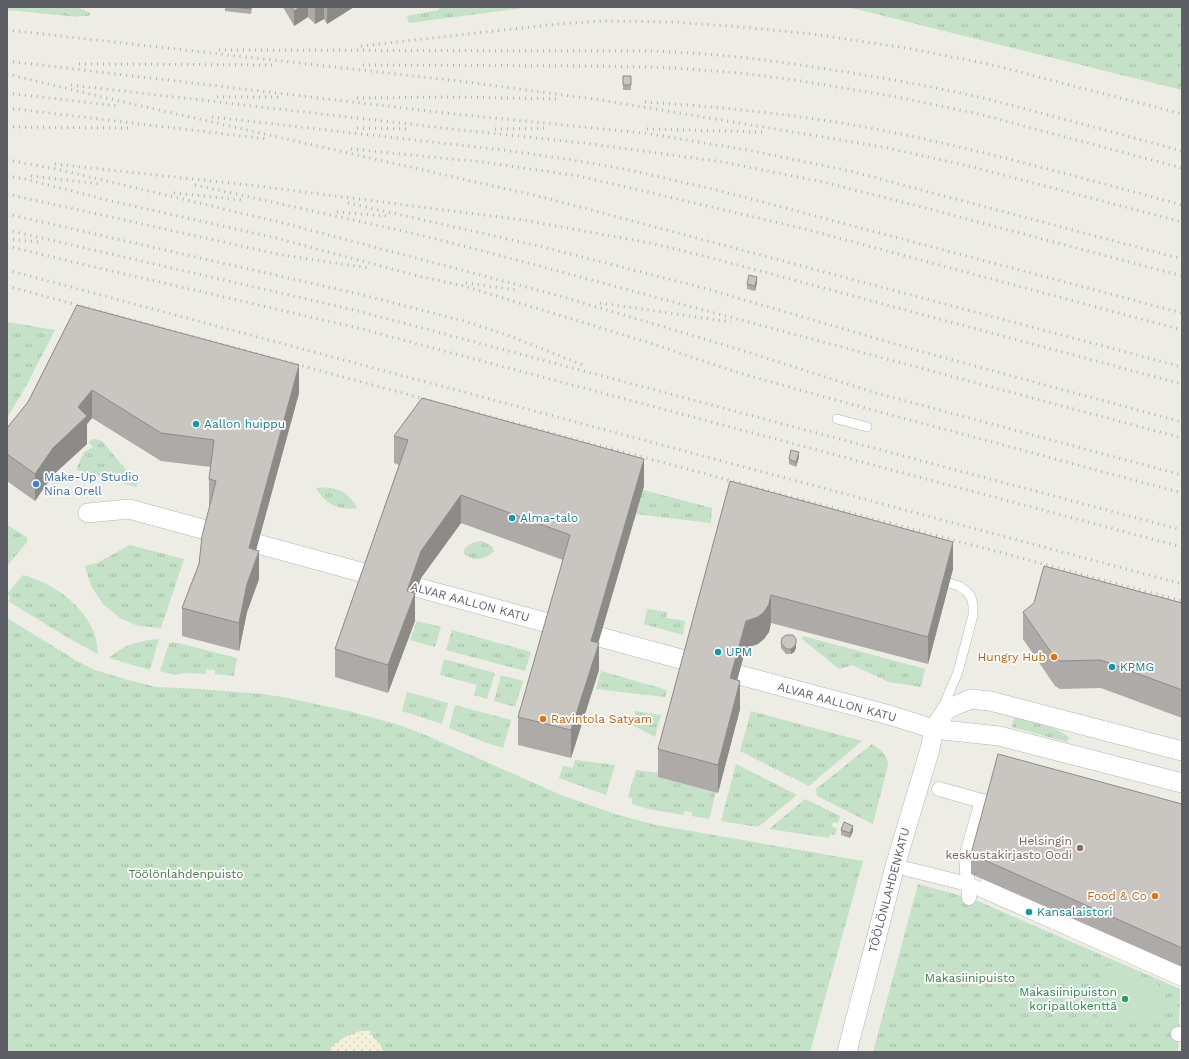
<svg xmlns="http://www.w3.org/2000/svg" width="1189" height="1059" viewBox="0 0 1189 1059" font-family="'Work Sans',sans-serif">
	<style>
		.grass { fill: url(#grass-tufts) }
		.sand { fill: url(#sand-dots) }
		.garden { fill: #c5e1c7 }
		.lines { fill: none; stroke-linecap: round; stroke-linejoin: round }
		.service-casing { stroke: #b2b4b8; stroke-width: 10 }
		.pedestrian-casing { stroke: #b2b4b8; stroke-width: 15 }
		.minor-casing { stroke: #b2b4b8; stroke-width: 20 }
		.service { stroke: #fff; stroke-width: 9 }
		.pedestrian { stroke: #fff; stroke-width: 14 }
		.minor { stroke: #fff; stroke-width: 19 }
		.rail { stroke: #b3b3b4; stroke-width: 3; stroke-dasharray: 1 5; stroke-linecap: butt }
		.wall { fill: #adaaa7 }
		.shaded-wall { fill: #8d8b88 }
		.building { fill: #c9c6c2; stroke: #8d8b88 }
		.culture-dot { fill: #0f9aa8; stroke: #fff; stroke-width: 1.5 }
		.shop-dot { fill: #3f7fe0; stroke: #fff; stroke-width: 1.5 }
		.food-dot { fill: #e8710a; stroke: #fff; stroke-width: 1.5 }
		.education-dot { fill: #8d6e63; stroke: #fff; stroke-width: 1.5 }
		.leisure-dot { fill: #2e9e5b; stroke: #fff; stroke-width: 1.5 }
		.labels { text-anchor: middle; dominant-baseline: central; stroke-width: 3.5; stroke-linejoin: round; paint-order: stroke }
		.culture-label { font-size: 12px; fill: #0d838f; stroke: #fff; text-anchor: start }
		.shop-label { font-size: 12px; fill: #366cbe; stroke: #fff; text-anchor: start }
		.street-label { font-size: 12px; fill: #5d5f64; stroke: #fff }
		.food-label { font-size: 12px; fill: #c56008; stroke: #fff; text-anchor: end }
		.education-label { font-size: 12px; fill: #785e54; stroke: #fff; text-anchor: end }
		.park-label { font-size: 12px; fill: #417f48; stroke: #fff }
		.leisure-label { font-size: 12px; fill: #27864d; stroke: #fff; text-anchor: end }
	</style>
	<defs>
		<pattern id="grass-tufts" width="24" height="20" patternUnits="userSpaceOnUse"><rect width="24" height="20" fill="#c5e1c7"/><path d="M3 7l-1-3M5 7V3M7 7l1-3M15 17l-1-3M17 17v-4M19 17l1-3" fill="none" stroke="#a3baa5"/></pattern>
		<pattern id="sand-dots" width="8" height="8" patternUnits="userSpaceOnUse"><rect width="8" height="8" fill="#f5f1d8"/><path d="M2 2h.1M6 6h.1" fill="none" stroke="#d4d1bc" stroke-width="1.8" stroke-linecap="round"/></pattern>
	</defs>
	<rect width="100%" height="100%" fill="#edece5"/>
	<path class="grass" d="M7 7H77L91 13 88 16H78L79 17 7 10Z
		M439 7H530L409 23 407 16 439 10Z
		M848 7H1182V90Z
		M7 322 55 330 25 388 7 418Z
		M93 439H96L103 442 126 470 138 483 136 487 77 470V467L84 452 93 447 89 442Z
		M316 488C335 486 348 491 357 508 339 511 325 504 316 488Z
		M643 490 712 508 711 523 636 514Z
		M7 525 27 537V542L7 566Z
		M481 541 492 546 494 551C486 560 473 562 464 554V550C468 544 474 542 481 541Z
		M130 545 184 559 161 628 138 626 120 618 103 604 91 586 85 566 97 563Z
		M23 575C58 585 97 613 98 654L70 639 8 601 11 597 7 594Z
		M647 609 667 612 666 618 685 621 683 635 644 624Z
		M7 618 77 661 95 670 128 680 156 687 200 689 262 694 288 698 348 711 399 725 423 734 561 795 615 814 656 825 863 861 810 1052H7Z
		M417 621 441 627 435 647 410 640Z
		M452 630 531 652 525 671 446 650Z
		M803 636 925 669 921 687 889 682 852 665 839 669 802 639Z
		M159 639 150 670 109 658C124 644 140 641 159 639Z
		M174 642 237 658 234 676 215 674V670L206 669V674L184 673 174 675 160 671 169 643Z
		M444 659 495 673 487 699 474 695 477 685 440 675Z
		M601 671 667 690 665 697 596 689Z
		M501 675 523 681 515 707 494 701Z
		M407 692 448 703 442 724 402 711Z
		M455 705 511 720 503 748 484 742 449 728Z
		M635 711 661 715 655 737 634 726Z
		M751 711 862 741 809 786 740 751Z
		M1015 716 1049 725 1069 737 1067 742 1012 727Z
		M872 744C880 750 888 754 888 765L873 824 817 796 816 789Z
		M575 760 615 765 606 795 559 778 563 766 573 768Z
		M736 764 797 795 758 827 721 821Z
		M636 770 659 773 658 777 716 792 709 819 692 816V812L684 811V815L648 809 632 804V799L628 797Z
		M805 799 840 816 838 823 833 822 832 827 837 828 835 835 830 834 829 838 769 829Z
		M918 884 973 899 1180 989 1178 1052H873Z"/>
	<path class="sand" d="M360 1031H370L373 1037 381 1045 383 1052H328C338 1039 345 1037 360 1031Z"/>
	<path class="garden" d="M1112 965 1117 966 1155 982C1158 985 1161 987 1162 990 1165 997 1160 1010 1156 1016 1154 1018 1150 1020 1147 1021L1110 1020C1089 1019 1092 1005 1096 989 1097 984 1098 976 1101 971 1104 967 1108 966 1112 965Z"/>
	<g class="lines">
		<defs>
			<path id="service" d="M837 419 867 427
				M942 709 958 672 973 615V605L971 597 966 591 959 586 949 583"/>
			<path id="pedestrian" d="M939 789 982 801H991
				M907 869 968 884 1182 979
				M988 881 1182 967
				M969 898 966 857 982 801
				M1178 1034H1182"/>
			<path id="minor" d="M88 513 129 509 688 661
				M739 675 889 715 934 729 999 736 1182 783
				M847 1052 895 866 930 749 934 729 947 709 971 699 990 701 1182 751"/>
		</defs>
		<use href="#service" class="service-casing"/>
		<use href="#pedestrian" class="pedestrian-casing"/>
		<use href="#minor" class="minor-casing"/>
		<use href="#service" class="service"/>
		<use href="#pedestrian" class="pedestrian"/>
		<use href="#minor" class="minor"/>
		<path class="rail" d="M7 30 459 81 601 100 883 147 969 166 1182 222
			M361 46 557 24 603 21 674 22 741 27 812 34 906 48 989 64 1182 114
			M219 50 650 51C718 53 785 62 852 73 895 80 939 88 983 98 1049 115 1116 133 1182 151
			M7 61 454 114 644 133 747 150 850 171 1182 259
			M79 64 273 65
			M363 65 604 66 675 68 739 73 795 80 897 97 979 114 1182 168
			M7 74 102 97 546 198 1182 367
			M71 85 452 129 584 143 723 162 823 182 918 206 1182 276
			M7 93 118 106
			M217 97H279
			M357 98 457 97 557 99
			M645 102C727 107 810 116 891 132 989 152 1086 179 1182 205
			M7 108 267 139
			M212 117 503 150 573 160 629 170 717 190 1182 313
			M7 127 131 128
			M357 128 407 129
			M495 129 549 128
			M647 129 763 132
			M351 149 482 162 579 176 801 228 1182 330
			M7 160 56 169 279 222 560 296 741 350 876 393 1182 475
			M55 164 257 186 523 220 650 243 704 256 1182 384
			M7 176 25 179 107 200 276 238 418 276 464 286 650 343 736 372 843 402 1182 493
			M31 176 99 184
			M195 185 412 233 483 251 1182 438
			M174 193 242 200
			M7 194 282 255 369 268
			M348 203 543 247 700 287 916 350 1182 422
			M337 212 387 216
			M7 214 363 295 464 321 507 335 583 365
			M7 230 358 311 1182 530
			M7 239 40 242
			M7 246 90 266 354 327 1182 547
			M7 270 1182 584
			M466 283 517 290
			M7 286 432 401
			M600 303 731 322
			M455 407 1182 601"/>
	</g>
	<path class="wall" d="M225 7H252L251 14 225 11Z
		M283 7H354L327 24 324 19 315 24 308 17 294 26Z
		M623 76H631V90H623Z
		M757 283 755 291 747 289V284Z
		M77 305 299 393 256 550 259 579 247 612 239 651 182 636V608L199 564 210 507H209V479L211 467 161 461 92 418 87 424V444L53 475 35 501 7 481V428L28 402Z
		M394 436 644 486 598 643 599 670 571 758 518 745V717L563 560 461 523 421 578 415 595V621L388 693 335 677V649L399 465 394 463Z
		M799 457 796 467 789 464V459Z
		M730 481 953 569 928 664 771 623 769 632 764 639 758 644 746 648 737 680 740 709 718 793 658 777V749Z
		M1182 603V718L1101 688 1060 689 1055 686 1023 639V612Z
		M781 643 796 648 794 652 791 654H786L781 648Z
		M1182 804V967L971 874V854Z
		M841 830 853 831 850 838 841 835Z"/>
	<path class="shaded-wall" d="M300 7H308V17L294 26V11Z
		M319 7H324V19L315 24V9Z
		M330 7H354L327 24V9Z
		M757 277V283L755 291V286Z
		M299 365V393L249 576V548Z
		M92 390V418L87 424V444L53 475 35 501V474L78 407Z
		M799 452V457L796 467V462Z
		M644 459V486L591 668V641Z
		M461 495V523L421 578 415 595V621L388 693V665L407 591 421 551Z
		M953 542V569L928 664V637Z
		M259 551V579L247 612 239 651V623L247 584Z
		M771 595V623L769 632 764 639 758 644 746 648 730 706V678L746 621Z
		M599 643V670L571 758V730Z
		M796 643V648L794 652 791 654V649Z
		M740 681V709L718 793V765Z
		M853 826V831L850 838V833Z"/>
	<path class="building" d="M233 7H251V9Z
		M292 7H300L294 11Z
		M313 7H319L315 9Z
		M623 76H631V85H623Z
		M749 275 757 277 755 286 747 284Z
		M77 305 299 365 249 548 259 551 247 584 239 623 182 608 199 564 202 536 216 481 209 479 214 440 161 433 92 390 78 407 87 416 53 448 35 474 7 454V428L28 402Z
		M422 398 644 459 591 641 599 643 571 730 518 717 570 535 461 495 421 551 407 591 415 593 388 665 335 649 408 440 394 436Z
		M791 450 799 452 796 462 789 459Z
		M730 481 953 542 928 637 771 595 769 604 764 612 758 617 746 621 730 678 740 681 718 765 658 749Z
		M1044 566 1182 603V690L1101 660 1060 661 1055 658 1023 612 1034 603Z
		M786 635H793L796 639V643L794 647 791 649H786L781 643 782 638Z
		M998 754 1182 804V948L971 854Z
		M844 822 853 826 850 833 841 830Z"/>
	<g class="culture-dot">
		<circle cx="196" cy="424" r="4"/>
		<circle cx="512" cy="518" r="4"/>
		<circle cx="718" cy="652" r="4"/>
		<circle cx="1112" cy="667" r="4"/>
		<circle cx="1029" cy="912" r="4"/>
	</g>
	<circle class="shop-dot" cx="36" cy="484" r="4"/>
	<g class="food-dot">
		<circle cx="1054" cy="657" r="4"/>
		<circle cx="543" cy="719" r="4"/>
		<circle cx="1155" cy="896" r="4"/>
	</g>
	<circle class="education-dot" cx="1080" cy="848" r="4"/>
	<circle class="leisure-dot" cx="1125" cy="999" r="4"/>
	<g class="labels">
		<g class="culture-label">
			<text x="204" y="424">Aallon huippu</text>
			<text x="520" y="518">Alma-talo</text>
			<text x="726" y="652">UPM</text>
			<text x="1120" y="667">KPMG</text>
			<text x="1037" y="912">Kansalaistori</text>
		</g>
		<g class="shop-label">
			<text x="44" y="477">Make-Up Studio<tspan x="44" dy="14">Nina Orell</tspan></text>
		</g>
		<g class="street-label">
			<text transform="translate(470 602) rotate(15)">ALVAR AALLON KATU</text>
			<text transform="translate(837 702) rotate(15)">ALVAR AALLON KATU</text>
			<text transform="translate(889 890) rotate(-75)">TÖÖLÖNLAHDENKATU</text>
		</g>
		<g class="food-label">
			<text x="1046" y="657">Hungry Hub</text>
			<text x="551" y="719" text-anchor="start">Ravintola Satyam</text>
			<text x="1147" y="896">Food &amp; Co</text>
		</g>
		<g class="education-label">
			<text x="1072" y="841">Helsingin<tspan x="1072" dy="14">keskustakirjasto Oodi</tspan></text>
		</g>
		<g class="park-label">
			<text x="186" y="874">Töölönlahdenpuisto</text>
			<text x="970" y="978">Makasiinipuisto</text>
		</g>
		<g class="leisure-label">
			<text x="1117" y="992">Makasiinipuiston<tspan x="1117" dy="14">koripallokenttä</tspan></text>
		</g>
	</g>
	<rect width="1189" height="1059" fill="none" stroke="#5d5f64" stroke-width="16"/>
</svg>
